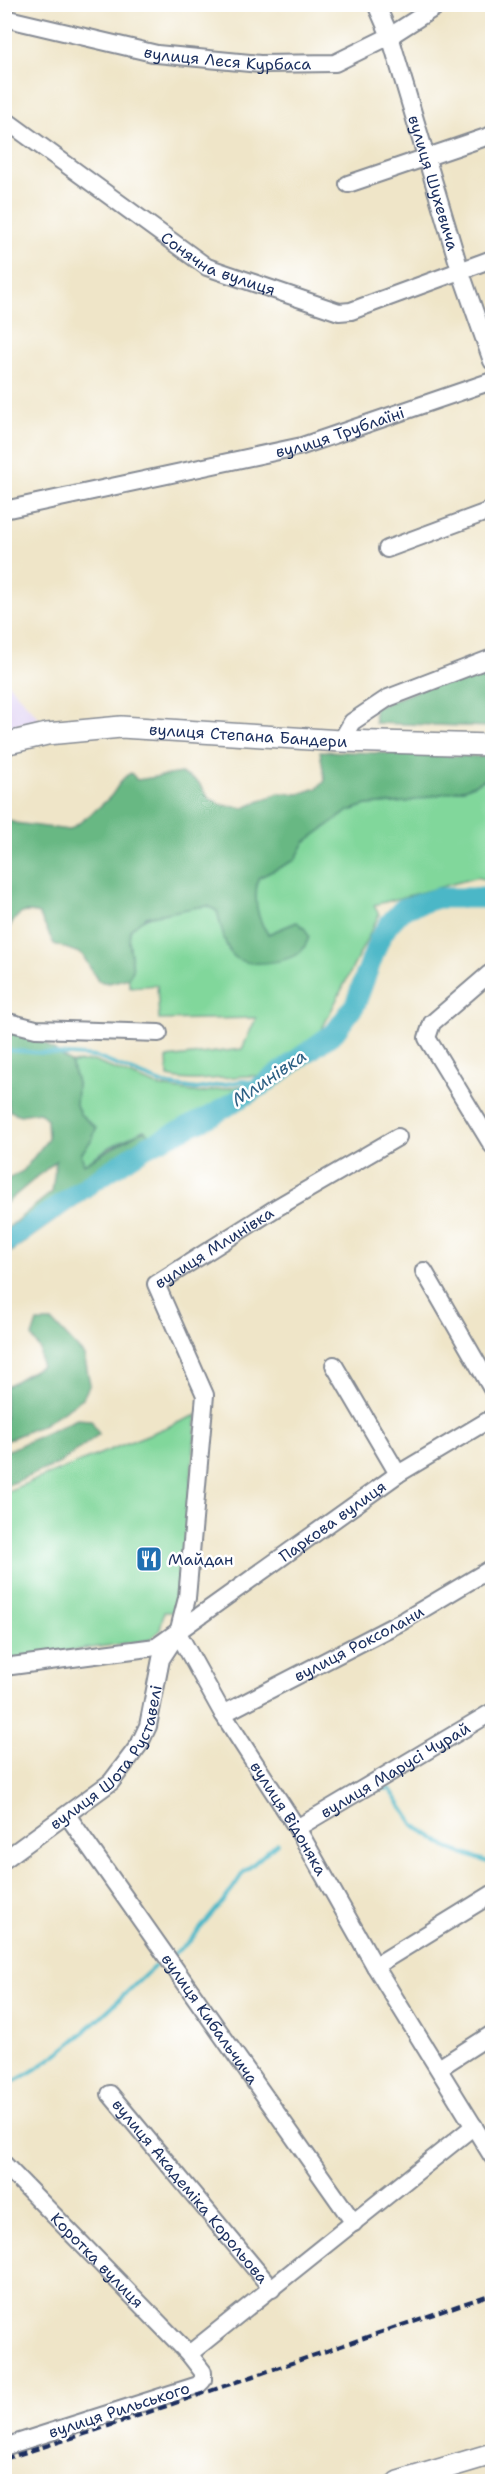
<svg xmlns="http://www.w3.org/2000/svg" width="497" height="2486" viewBox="0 0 497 2486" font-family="'Shantell Sans',sans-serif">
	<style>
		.built { fill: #e1d4f4 }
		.green { fill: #81d79b; stroke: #4e837c; stroke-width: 1.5 }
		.forest { fill: #68b883; stroke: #427470; stroke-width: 1.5 }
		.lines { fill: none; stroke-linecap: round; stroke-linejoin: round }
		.stream { stroke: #4bb7c7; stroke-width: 4 }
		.river { stroke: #4bb7c7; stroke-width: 21 }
		.minor-casing { stroke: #858a93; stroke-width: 20 }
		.major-casing { stroke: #858a93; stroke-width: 24 }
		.minor { stroke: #fff; stroke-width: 16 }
		.major { stroke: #fff; stroke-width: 21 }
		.rail { stroke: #1b2f5e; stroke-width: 4; stroke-dasharray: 9 4.5; stroke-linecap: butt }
		.labels { text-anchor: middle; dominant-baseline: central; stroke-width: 5; stroke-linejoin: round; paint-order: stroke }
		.street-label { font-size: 16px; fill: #1b2f5e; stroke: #fff }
		.poi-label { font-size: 16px; fill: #1b2f5e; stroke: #fff; text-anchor: start }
		.water-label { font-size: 18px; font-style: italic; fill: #2c5f83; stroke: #fff }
	</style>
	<rect width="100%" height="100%" fill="#fff"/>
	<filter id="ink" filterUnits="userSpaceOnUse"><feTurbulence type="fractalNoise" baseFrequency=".0167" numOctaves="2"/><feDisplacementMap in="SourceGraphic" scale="12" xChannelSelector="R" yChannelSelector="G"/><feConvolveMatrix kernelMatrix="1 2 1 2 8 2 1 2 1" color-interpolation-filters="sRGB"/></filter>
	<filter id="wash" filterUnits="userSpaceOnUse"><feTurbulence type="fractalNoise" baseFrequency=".008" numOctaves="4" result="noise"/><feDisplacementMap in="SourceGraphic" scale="24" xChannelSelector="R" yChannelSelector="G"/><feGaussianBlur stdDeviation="1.35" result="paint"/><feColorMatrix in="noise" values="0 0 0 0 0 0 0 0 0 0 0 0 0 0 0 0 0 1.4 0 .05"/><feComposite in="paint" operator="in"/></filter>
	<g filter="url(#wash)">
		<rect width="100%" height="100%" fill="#efe5c8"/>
		<path class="built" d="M5 680 40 719 5 728Z"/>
		<path class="green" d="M492 776V883L478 877 374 905 379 915 320 1033 263 1076C231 1074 200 1085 168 1077L167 1058 242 1049 256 1018 159 1020 157 985 130 987 128 978 133 970C132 959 127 944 130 932 136 913 190 907 208 906L217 911 229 951 297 922 268 934C254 917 254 898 258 878L295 860 305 842 347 812 366 805 406 802 467 788Z
			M93 1061 160 1087 200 1093 244 1085 248 1087 206 1113 151 1136 144 1130 110 1147 84 1164 81 1154 93 1138 96 1128 80 1114 76 1105 77 1083 71 1063Z
			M197 1415 179 1612H164L160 1630 149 1640 5 1660V1492Z"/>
		<path class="forest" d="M492 660V727L375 723 374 708Z
			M320 751 492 757V776L467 788 406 802 366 805 347 812 305 842 295 860 258 878C254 898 255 917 268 934L297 922 305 929 309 937C306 944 305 949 299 953 286 962 250 968 236 958 224 950 221 924 217 911L208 906 198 907 146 917 138 923 130 930 129 941 133 970 128 978 109 983 98 981 82 954 54 944 39 914C18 907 15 919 5 934V818L15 823 69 830C84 820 97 810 110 797 118 788 120 778 131 773L137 780 181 773 198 782 209 798 222 805 244 808 279 793 299 794 317 788 325 781Z
			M5 1025 31 1033 71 1063 77 1083 76 1105 80 1114 96 1128 93 1138 81 1154 84 1164 144 1130 151 1136 148 1154 5 1256V1230L52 1192 56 1161 5 1204 4 1181 23 1171 48 1139 47 1119 39 1112 20 1115 10 1111 5 1090Z
			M37 1322H53L84 1355 90 1384 83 1398 44 1424 5 1441V1387L41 1366 40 1350 32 1337Z
			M77 1419 91 1420 99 1434 60 1463 5 1486V1452Z"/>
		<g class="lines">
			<path class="stream" d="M4 1050 96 1057 164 1084 197 1089 243 1081 264 1084
				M376 1788 390 1789 414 1825 450 1849 488 1862 492 1861
				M172 1955 189 1942 229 1894 243 1873 277 1843
				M4 2086C60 2062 110 2007 155 1966"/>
			<path class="river" d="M4 1244 94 1181 146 1147 211 1116 264 1084 335 1032 355 1005 379 940 389 924 403 909 438 898H492"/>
		</g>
	</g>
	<g filter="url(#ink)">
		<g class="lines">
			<defs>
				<g id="minor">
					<path id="s1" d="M376 4 390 36 460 270 492 361"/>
					<path id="s2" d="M4 18 157 54 260 64 335 63 390 36 440 4"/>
					<path id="s3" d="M4 119 207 267 339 312 351 311 492 259"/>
					<path d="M348 184 492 135"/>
					<path id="s4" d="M4 510 302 446 492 381"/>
					<path d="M387 549 492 510"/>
					<path d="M341 741 352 722 388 698 492 658"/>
					<path d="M489 974 432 1023 427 1038 492 1145"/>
					<path d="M4 1021 36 1029 159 1033"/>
					<path d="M424 1271 492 1389"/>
					<path d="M334 1365 398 1474"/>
					<path id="s5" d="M178 1633 223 1714 297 1828 375 1966 492 2156"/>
					<path id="s6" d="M4 1667 156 1647 398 1474 492 1418"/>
					<path id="s7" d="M223 1714 403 1621 492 1568"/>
					<path id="s8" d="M67 1815 354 2223"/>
					<path id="s9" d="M297 1828 492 1712"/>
					<path id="s10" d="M4 1860 111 1782 139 1745 148 1726 161 1659 178 1633 187 1598 205 1395 156 1284 276 1208 398 1137"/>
					<path d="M375 1966 492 1894"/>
					<path d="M439 2068 492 2034"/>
					<path id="s11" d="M110 2094 272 2289"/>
					<path id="s12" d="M4 2164 189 2354 203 2372V2380L198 2385 4 2447"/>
					<path d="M189 2354 474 2126"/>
				</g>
				<g id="major">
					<path id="s13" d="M4 744 47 734 121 727 341 741 492 745"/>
					<path d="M398 2482 492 2454"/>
				</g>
			</defs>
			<use href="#minor" class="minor-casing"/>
			<use href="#major" class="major-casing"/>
			<use href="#minor" class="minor"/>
			<use href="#major" class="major"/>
			<path class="rail" d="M4 2459 91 2432 492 2294"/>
		</g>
	</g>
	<defs>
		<symbol id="restaurant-square" viewBox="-11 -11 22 22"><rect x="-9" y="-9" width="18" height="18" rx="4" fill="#1f6fb2" stroke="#fff"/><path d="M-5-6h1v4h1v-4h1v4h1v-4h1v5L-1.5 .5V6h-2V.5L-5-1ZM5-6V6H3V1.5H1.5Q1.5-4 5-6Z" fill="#fff"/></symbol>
	</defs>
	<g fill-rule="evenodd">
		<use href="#restaurant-square" x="134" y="1544" width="30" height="30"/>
	</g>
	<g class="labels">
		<g class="street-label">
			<text stroke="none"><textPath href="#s2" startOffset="228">вулиця Леся Курбаса</textPath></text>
			<text stroke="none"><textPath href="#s1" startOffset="188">вулиця Шухевича</textPath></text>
			<text stroke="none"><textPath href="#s3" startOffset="260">Сонячна вулиця</textPath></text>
			<text stroke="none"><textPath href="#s4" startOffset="345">вулиця Трублаїні</textPath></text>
			<text stroke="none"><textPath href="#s13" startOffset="246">вулиця Степана Бандери</textPath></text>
			<text stroke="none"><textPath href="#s10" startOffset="729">вулиця Млинівка</textPath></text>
			<text stroke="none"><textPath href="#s6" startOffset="370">Паркова вулиця</textPath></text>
			<text stroke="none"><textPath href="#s7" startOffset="153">вулиця Роксолани</textPath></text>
			<text stroke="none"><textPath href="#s10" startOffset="150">вулиця Шота Руставелі</textPath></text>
			<text stroke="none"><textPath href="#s9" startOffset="114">вулиця Марусі Чурай</textPath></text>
			<text stroke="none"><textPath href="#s5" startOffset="216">вулиця Відоняка</textPath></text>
			<text stroke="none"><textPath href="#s8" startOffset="249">вулиця Кибальчича</textPath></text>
			<text stroke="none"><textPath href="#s11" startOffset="126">вулиця Академіка Корольова</textPath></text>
			<text stroke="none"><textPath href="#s12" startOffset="134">Коротка вулиця</textPath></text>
			<text transform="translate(119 2410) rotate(-18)">вулиця Рильського</text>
		</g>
		<g class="poi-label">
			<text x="168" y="1559">Майдан</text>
		</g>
		<g class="water-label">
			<text transform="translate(269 1078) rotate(-34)">Млинівка</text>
		</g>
	</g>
	<rect width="497" height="2486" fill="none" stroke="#fff" stroke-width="24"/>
</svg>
